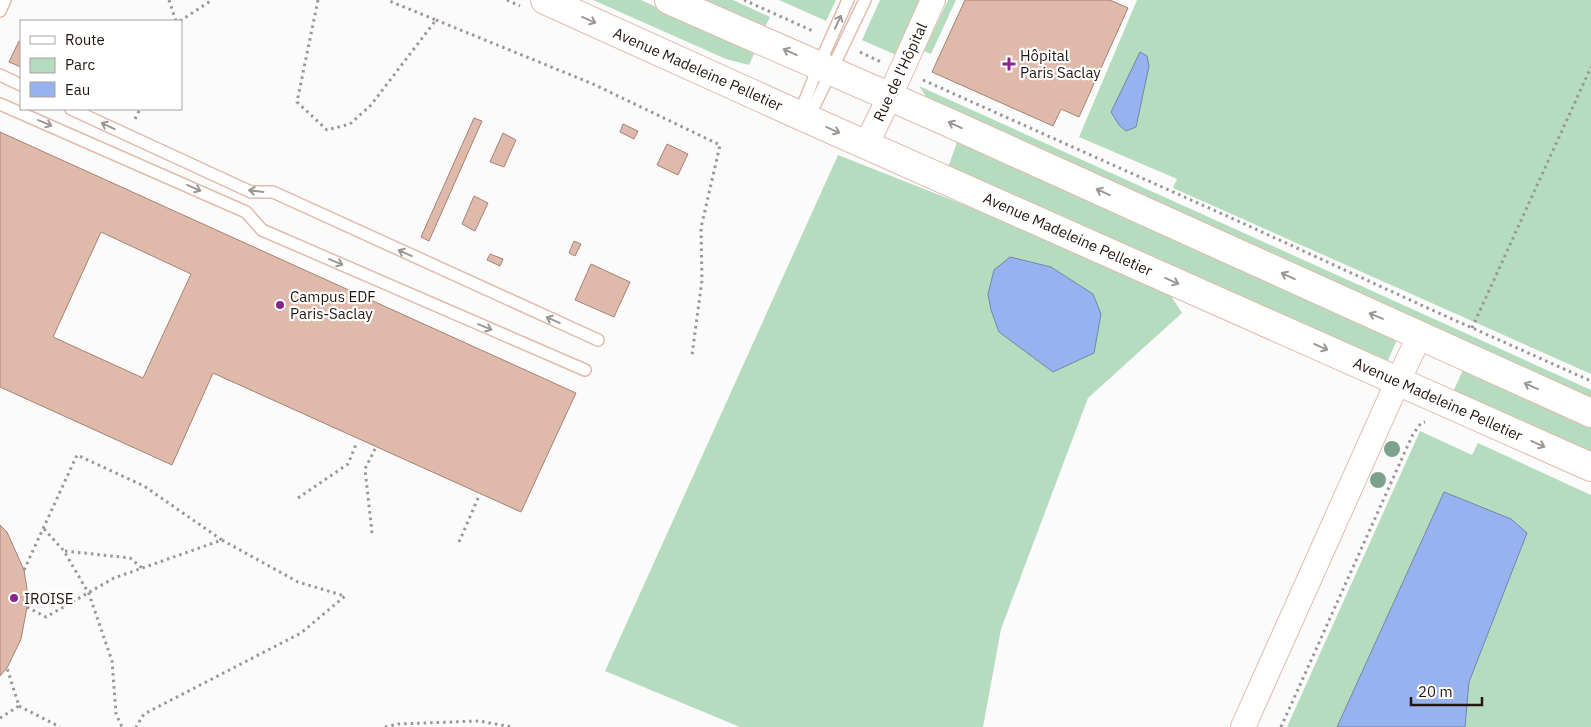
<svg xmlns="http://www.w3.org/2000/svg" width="1591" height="727" viewBox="0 0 1591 727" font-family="'IBM Plex Sans',sans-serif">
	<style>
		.green { fill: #b5dcbe }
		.water { fill: #96b3ef; stroke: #7484ac }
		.building { fill: #dfb9a9; stroke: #a58273; fill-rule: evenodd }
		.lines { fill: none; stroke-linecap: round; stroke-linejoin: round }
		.service-casing { stroke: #e1bbab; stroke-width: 14 }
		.minor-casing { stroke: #e1bbab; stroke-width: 26 }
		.tertiary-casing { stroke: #e1bbab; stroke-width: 30 }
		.path { stroke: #9c9694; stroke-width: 3; stroke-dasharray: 2.5 4; stroke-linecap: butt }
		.service { stroke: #fff; stroke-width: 11 }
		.minor { stroke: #fff; stroke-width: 24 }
		.tertiary { stroke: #fff; stroke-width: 28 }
		.tree { fill: #7ca28b }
		.oneway { stroke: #9c9694 }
		.poi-dot { fill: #89268e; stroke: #fff; stroke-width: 2 }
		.labels { text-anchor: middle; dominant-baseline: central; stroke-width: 4.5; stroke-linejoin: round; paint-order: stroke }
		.poi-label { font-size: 15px; fill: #241611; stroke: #fff; text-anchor: start }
		.street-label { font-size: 15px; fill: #241611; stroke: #fff }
	</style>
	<rect width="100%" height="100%" fill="#fbfbfb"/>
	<path class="green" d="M593 0H641L755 52 749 65 726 59Z
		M694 0H733L770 17 763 31Z
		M779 0H836L826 21Z
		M880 0H921L896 55 862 40Z
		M948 0H956L931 54 924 51Z
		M1137 0H1591V374L1173 188 1177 179 1079 137Z
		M919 86 1591 390V403L933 107Z
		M957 142 1397 340 1385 367 948 168Z
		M838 155 985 213 1171 296 1182 313 1088 398 1001 629 983 727H740L605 671Z
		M1463 370 1591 427V457L1452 394Z
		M1420 431 1472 455 1478 443 1591 495V727H1287Z"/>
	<path class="water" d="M1140 52 1147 56 1149 66 1136 127 1126 131 1119 125 1111 112Z
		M1010 257 1051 267 1093 294 1101 314 1094 353 1053 372 999 332 991 310 988 294 994 270Z
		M1444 492 1511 519 1527 533 1469 682 1465 727H1337Z"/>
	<path class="building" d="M965 0H1110L1128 8 1079 117 1061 109 1053 126 932 72Z
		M19 41 21 42V67L9 62Z
		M474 118 482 121 429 241 421 237Z
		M623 124 638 131 634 139 620 132Z
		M0 132 576 393 521 512 213 373 172 465 0 387ZM101 232 191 274 143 378 53 337Z
		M503 133 516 140 504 167 490 162Z
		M667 144 688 154 678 175 657 165Z
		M474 196 488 203 475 231 462 224Z
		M574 241 581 244 575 256 569 253Z
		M490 254 503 259 500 266 487 260Z
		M591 264 630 282 614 317 575 300Z
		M0 525 7 532 24 570 27 589V607L21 639 7 668 0 676Z"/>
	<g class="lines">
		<defs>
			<path id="service" d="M0 11 5 0
				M0 75 21 85
				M0 104 246 212 262 230 585 370
				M71 109 251 192H273L598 340
				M799 115 819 65 848 0
				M808 119 865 0"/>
			<path id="minor" d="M866 145 890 96 933 0
				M1243 727 1398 381 1420 335"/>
			<path id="tertiary" d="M545 0 799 115 1591 467
				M669 0 943 120 1591 413"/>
		</defs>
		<use href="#service" class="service-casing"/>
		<use href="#minor" class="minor-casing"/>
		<use href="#tertiary" class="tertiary-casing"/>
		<path class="path" d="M169 0 176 21
			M318 0 297 102 327 130 350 124 371 105 436 20 387 0
			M507 0 520 6
			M744 0 815 32
			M436 20 593 84 720 145 701 228 702 280 692 355
			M180 21 212 0
			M860 52 881 62
			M923 80 1238 221 1432 310 1591 381
			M135 119 140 109
			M1472 328 1591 67
			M298 498 348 464 357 442
			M44 529 64 551 89 594 112 661 116 714 122 727
			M372 533 365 469 375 449
			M459 542 479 496
			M65 551 130 558 142 568
			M24 570 77 455 144 486 222 540
			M27 607 46 617 114 578 222 540 298 582 345 596 301 633 144 714 136 727
			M19 706 60 727
			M0 718 19 706 7 668
			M385 727 398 724 479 721 512 727
			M1281 727 1413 434 1421 423 1425 422"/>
		<use href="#service" class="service"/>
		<use href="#minor" class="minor"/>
		<use href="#tertiary" class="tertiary"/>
	</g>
	<g class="tree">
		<circle cx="1392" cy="449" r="8"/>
		<circle cx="1378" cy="480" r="8"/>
	</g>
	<defs><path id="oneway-shaft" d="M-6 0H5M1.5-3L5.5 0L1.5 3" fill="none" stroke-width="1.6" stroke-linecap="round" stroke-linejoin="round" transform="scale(1.25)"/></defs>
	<g class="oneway">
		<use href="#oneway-shaft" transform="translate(589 20) rotate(24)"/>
		<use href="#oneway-shaft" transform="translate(838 22) rotate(-65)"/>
		<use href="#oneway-shaft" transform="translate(790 52) rotate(-156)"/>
		<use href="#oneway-shaft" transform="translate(45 123) rotate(23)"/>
		<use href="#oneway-shaft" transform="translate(955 125) rotate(-155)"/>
		<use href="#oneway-shaft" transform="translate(108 126) rotate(-155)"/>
		<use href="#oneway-shaft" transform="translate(833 130) rotate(24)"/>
		<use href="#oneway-shaft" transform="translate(194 188) rotate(24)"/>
		<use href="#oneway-shaft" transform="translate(256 191) rotate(-173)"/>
		<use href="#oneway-shaft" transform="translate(1103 192) rotate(-156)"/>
		<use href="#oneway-shaft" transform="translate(405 253) rotate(-156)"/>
		<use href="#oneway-shaft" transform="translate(336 262) rotate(23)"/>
		<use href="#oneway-shaft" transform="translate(1288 276) rotate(-155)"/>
		<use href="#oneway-shaft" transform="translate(1172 281) rotate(24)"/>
		<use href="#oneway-shaft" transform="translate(1376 316) rotate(-157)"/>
		<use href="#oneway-shaft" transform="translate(553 320) rotate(-156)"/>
		<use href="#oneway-shaft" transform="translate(485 327) rotate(23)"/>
		<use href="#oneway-shaft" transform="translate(1321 347) rotate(24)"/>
		<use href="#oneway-shaft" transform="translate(1531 386) rotate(-156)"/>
		<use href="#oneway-shaft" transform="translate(1538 444) rotate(24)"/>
	</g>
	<g class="poi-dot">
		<path d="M1006.5 56.5h5v5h5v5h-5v5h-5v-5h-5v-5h5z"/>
		<circle cx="280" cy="305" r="5"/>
		<circle cx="14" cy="598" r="5"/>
	</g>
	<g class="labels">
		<g class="poi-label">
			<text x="1020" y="55">Hôpital<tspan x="1020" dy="17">Paris Saclay</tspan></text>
			<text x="290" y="296">Campus EDF<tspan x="290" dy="17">Paris-Saclay</tspan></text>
			<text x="24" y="598">IROISE</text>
		</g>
		<g class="street-label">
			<text transform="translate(698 69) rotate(24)">Avenue Madeleine Pelletier</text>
			<text transform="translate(900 72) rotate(-65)">Rue de l'Hôpital</text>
			<text transform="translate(1068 234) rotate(24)">Avenue Madeleine Pelletier</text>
			<text transform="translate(1438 399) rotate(24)">Avenue Madeleine Pelletier</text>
		</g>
	</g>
	<rect x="20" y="20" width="162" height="90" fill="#ffffff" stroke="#a7a2a0"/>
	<rect x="30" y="36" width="25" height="8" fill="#ffffff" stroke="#a7a2a0"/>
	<text x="65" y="45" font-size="15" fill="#241611">Route</text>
	<rect x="30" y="58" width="25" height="15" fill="#b5dcbe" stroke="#a7a2a0"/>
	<text x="65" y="70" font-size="15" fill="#241611">Parc</text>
	<rect x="30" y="82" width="25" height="15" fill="#96b3ef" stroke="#a7a2a0"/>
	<text x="65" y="95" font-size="15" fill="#241611">Eau</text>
	<path d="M1411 697v8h71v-8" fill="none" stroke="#241611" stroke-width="2.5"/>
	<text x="1418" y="697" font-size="15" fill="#241611" stroke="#ffffff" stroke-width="4" paint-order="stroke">20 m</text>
</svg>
